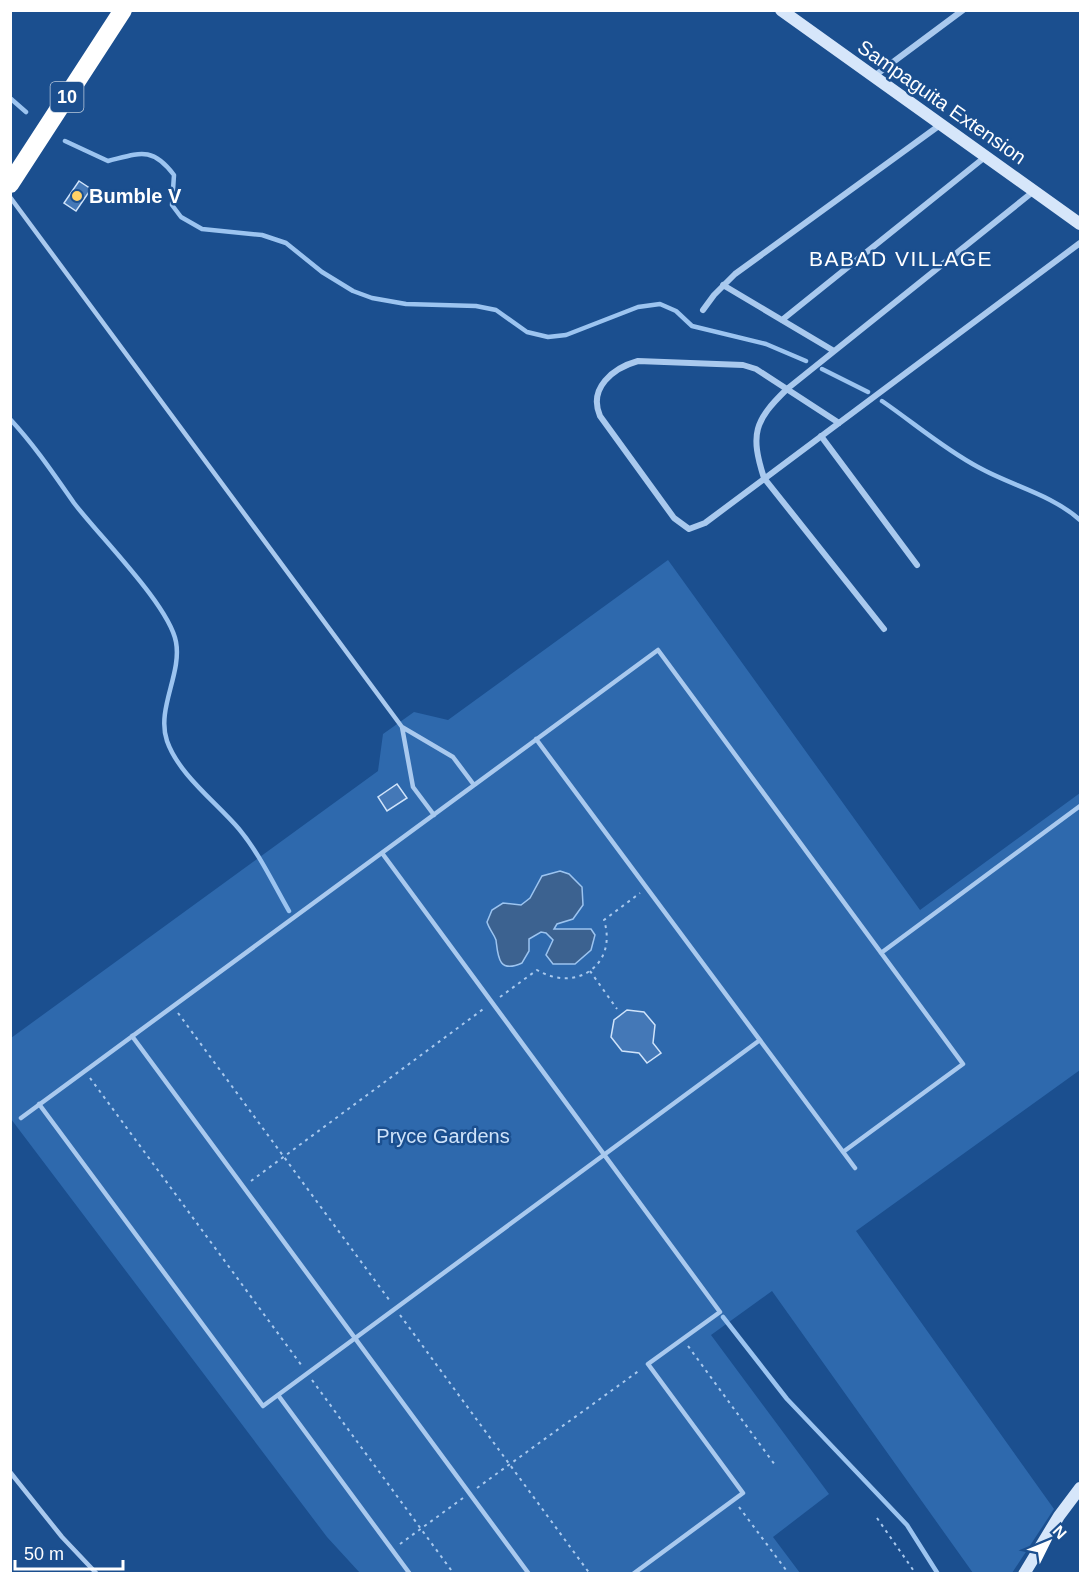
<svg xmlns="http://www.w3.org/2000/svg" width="1091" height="1584" viewBox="0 0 1091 1584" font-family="Helvetica,sans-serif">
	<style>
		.green { fill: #2e69ad }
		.water { fill: #3c6290; stroke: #9cc4f0; stroke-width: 1.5 }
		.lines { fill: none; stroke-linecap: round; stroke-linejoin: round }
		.stream { stroke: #9cc4f0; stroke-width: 4.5 }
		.building { fill: #4478b7; stroke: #cfe3fa; stroke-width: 1.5 }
		.path { stroke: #a9c9ee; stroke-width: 2; stroke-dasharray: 3 4.5; stroke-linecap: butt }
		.lane { stroke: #a9c9ee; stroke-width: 4.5 }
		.street { stroke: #a9c9ee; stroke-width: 6 }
		.secondary { stroke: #d6e6fa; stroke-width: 12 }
		.highway { stroke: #fff; stroke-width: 18 }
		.poi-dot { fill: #ffd166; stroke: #1b4f8f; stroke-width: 2 }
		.labels { text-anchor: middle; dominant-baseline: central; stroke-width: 5; stroke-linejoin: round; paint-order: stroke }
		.shield { fill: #1b4f8f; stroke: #bbcadd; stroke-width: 1.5 }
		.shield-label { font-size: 18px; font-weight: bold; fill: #fff }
		.street-label { font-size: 20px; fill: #fff; stroke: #1b4f8f }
		.poi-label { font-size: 20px; font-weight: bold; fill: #fff; stroke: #1b4f8f; text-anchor: start }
		.park-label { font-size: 20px; fill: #cfe3fa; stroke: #1b4f8f }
		.neighbourhood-label { font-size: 21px; letter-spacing: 1.5px; fill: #fff; stroke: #1b4f8f }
	</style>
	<rect width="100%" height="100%" fill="#1b4f8f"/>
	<path class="green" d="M668 560 920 910 1080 793V1070L856 1231 1054 1509 1012 1573H973L772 1291 711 1335 829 1494 773 1537 800 1573H360L327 1537 11 1119V1038L378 771 383 734 414 712 448 720Z"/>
	<path class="water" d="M560 871 569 874 582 887 583 905 573 919 557 924 554 929H591L595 935 591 950 575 964H553L546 955 553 940 546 933 541 932 529 939V951L522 963C498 974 498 956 496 940 494 934 489 929 487 922L492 910 503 903 521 905 530 898 542 876Z"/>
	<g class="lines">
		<path class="stream" d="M10 98 26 112
			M65 141 108 161C140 153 152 146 174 175L172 205 181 217 202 229 262 235 286 243 322 272 353 291 372 298 406 304 476 306 496 310 527 332 548 337 566 335 638 307 660 304 676 311 692 326 766 344 806 361
			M822 369 868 392
			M882 401C914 423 944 449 978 467 1012 486 1051 494 1080 520
			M10 419C35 446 53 473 74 503 99 536 169 605 176 642 182 674 156 709 167 741 179 775 216 802 239 829 259 853 273 883 289 911
			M723 1317 787 1399 907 1525 938 1574"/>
	</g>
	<path class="building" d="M79 181 91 189 76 211 64 203Z
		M397 784 407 798 387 811 378 797Z
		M627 1010 644 1012 655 1025 653 1043 661 1053 647 1063 639 1053 622 1051 611 1037 614 1020Z"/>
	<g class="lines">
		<path class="path" d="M590 971 617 1009
			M500 997 537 970C576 993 618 965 604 920L640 893
			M178 1013 390 1301
			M90 1078 302 1366
			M251 1181 486 1007
			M400 1315 590 1574
			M688 1346 775 1465
			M312 1380 454 1574
			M477 1488 640 1370
			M739 1507 789 1574
			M877 1518 916 1574
			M400 1544 463 1498"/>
		<path class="lane" d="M10 197 402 727 453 757 474 785
			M402 727 413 787 434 815
			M536 739 855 1168
			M382 853 720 1312 648 1364 743 1493 633 1574
			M881 953 1080 806
			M132 1036 529 1574
			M39 1104 263 1406 760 1040
			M21 1118 658 650 963 1064 843 1152
			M278 1395 410 1574
			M10 1472 62 1537 97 1574"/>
		<path class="street" d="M873 77 963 10
			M723 285 834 351
			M703 310 714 295 735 274 940 125
			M782 320 985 157
			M839 423 756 369 743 365 638 361C613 368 588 388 600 416L674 518 689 529 705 523 1080 243
			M821 436 917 565
			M884 629 764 478C750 434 754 421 787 389L1034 191"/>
		<path class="secondary" d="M781 10 1080 224
			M1024 1574 1059 1516 1080 1488"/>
		<path class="highway" d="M10 184 123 10"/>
	</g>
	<circle class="poi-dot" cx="77" cy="196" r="6"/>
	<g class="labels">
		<rect class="shield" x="50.5" y="82" width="33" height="30" rx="4.5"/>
		<g class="shield-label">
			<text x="67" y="97">10</text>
		</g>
		<g class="street-label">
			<text transform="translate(942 102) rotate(35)">Sampaguita Extension</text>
		</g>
		<g class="poi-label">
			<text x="89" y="196">Bumble V</text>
		</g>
		<g class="park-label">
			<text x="443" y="1136">Pryce Gardens</text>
		</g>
		<g class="neighbourhood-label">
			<text x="901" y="258">BABAD VILLAGE</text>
		</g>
	</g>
	<rect width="1091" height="1584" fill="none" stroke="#ffffff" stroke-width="24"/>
	<g transform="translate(1049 1542) rotate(47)" stroke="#1b4f8f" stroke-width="4.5" paint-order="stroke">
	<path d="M0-4.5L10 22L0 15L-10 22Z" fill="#ffffff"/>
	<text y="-9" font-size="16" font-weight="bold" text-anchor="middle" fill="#ffffff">N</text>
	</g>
	<path d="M15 1560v9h108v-9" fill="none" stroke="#ffffff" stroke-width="3"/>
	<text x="24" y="1560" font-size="18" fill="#ffffff" stroke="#1b4f8f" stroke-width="4.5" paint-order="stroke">50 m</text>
</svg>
